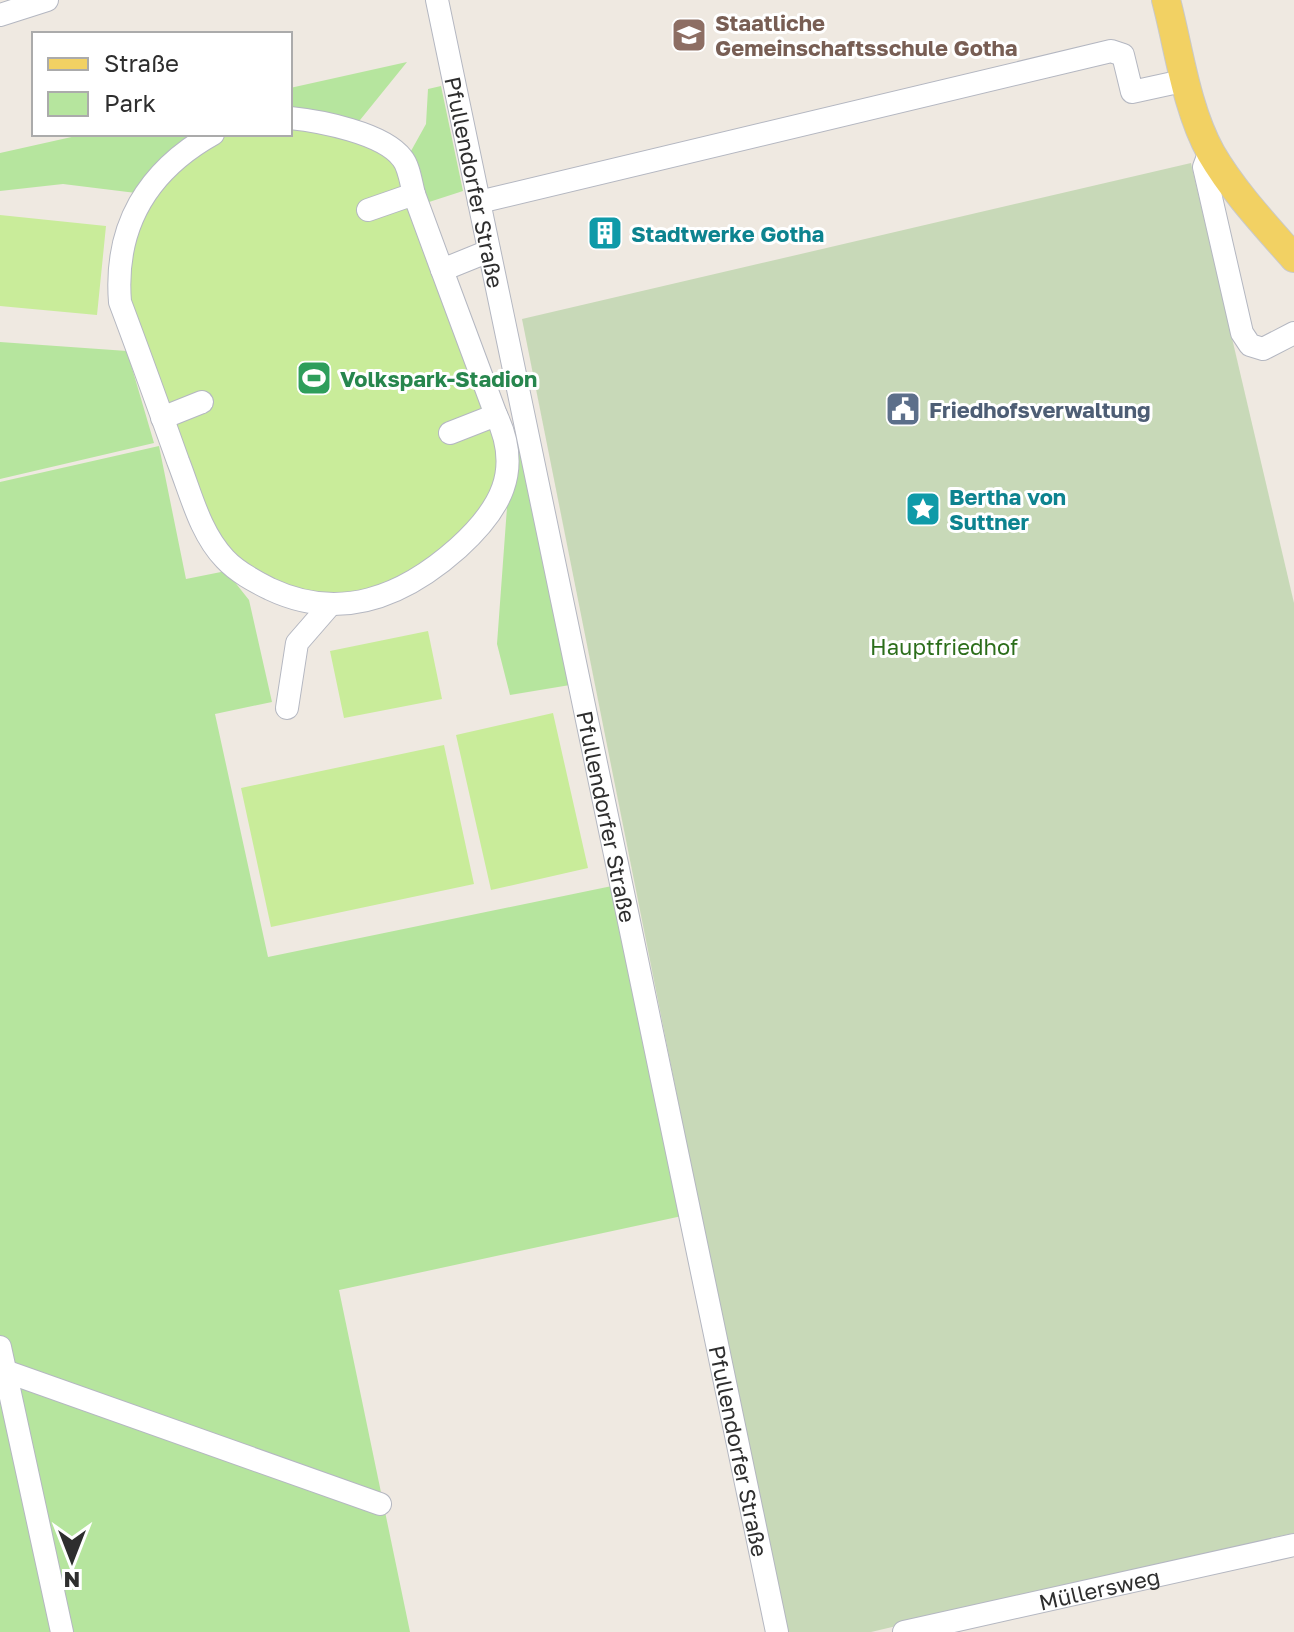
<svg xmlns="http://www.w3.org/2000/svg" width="1294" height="1632" viewBox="0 0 1294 1632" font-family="'Golos Text',sans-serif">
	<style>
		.green { fill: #b6e59e }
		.cemetery { fill: #c8d9b8 }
		.pitch { fill: #c9ec9a }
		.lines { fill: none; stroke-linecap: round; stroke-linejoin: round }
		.minor-casing { stroke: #b4b7c1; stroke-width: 24 }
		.major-casing { stroke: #c9c9c9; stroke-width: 30 }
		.minor { stroke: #fff; stroke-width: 22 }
		.major { stroke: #f2d163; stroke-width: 28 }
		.labels { text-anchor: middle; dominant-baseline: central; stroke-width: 6; stroke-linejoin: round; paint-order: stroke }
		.education-label { font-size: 22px; font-weight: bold; fill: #785e54; stroke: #fff; text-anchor: start }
		.street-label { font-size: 22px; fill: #2e2e2e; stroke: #fff }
		.culture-label { font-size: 22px; font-weight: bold; fill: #0d838f; stroke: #fff; text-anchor: start }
		.leisure-label { font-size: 22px; font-weight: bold; fill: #27864d; stroke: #fff; text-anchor: start }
		.service-label { font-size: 22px; font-weight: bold; fill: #4e5e75; stroke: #fff; text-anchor: start }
		.park-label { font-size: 22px; fill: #2c6e1b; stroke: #fff }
	</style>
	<rect width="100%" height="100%" fill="#efe9e1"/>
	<path class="green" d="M407 62 356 125 290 112V88Z
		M441 86 463 191 426 203 411 151 426 124 428 89Z
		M85 134H201L136 193 63 184 0 191V153Z
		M0 342 127 351 154 443 0 479Z
		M519 437 570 685 510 695 497 644 512 439Z
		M159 446 186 579 226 571 249 600 272 702 215 714 268 957 612 886 682 1216 339 1290 410 1632H0V482Z"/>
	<path class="cemetery" d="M1191 163 1294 603V1533L871 1632H784L522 319Z"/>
	<path class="pitch" d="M290 124 391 151 502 454 493 494 452 544 396 583 334 596 282 587 223 552 129 317 124 257 159 186 210 144 229 134H290Z
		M0 215 106 226 97 315 0 306Z
		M428 631 442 699 344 718 330 651Z
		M553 713 588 868 491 890 456 735Z
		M444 745 474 884 271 927 241 788Z"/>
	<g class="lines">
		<defs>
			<g id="minor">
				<path id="s1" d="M437 0 777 1632"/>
				<path d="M0 15 47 0"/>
				<path d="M290 118C320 121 383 133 402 158 409 166 411 183 414 194"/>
				<path d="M213 134C147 171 114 227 120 302 140 355 159 408 178 461 191 494 200 533 225 559 237 572 254 581 270 589 340 622 403 597 458 548 500 510 523 471 496 415"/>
				<path d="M1210 151 1204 167 1242 333 1250 345 1263 349 1294 333"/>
				<path d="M479 202 1111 51 1123 55 1132 92 1187 80"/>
				<path d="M368 210 414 194 442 270 489 251"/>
				<path d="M442 270 496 415 450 433"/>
				<path d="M162 418 202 402"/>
				<path d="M287 708 297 643 330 605"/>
				<path d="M0 1347 62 1632"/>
				<path d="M5 1371 380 1504"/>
				<path id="s2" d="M904 1632 1294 1545"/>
			</g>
			<path id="major" d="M1166 0C1179 49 1186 108 1211 153 1233 191 1265 225 1294 258"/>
		</defs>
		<use href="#minor" class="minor-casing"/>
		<use href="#major" class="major-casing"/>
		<use href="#minor" class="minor"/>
		<use href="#major" class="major"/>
	</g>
	<defs>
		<symbol id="school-square" viewBox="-11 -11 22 22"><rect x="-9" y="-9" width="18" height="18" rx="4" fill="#8d6e63" stroke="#fff"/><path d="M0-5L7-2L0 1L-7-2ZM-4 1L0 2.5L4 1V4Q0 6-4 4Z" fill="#fff"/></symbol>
		<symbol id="building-square" viewBox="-11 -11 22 22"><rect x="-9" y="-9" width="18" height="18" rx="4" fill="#0f9aa8" stroke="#fff"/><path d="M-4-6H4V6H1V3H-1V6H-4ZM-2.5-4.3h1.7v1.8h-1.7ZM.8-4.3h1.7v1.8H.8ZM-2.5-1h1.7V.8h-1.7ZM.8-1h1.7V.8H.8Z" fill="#fff"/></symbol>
		<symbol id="stadium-square" viewBox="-11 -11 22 22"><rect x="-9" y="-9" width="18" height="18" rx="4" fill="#2e9e5b" stroke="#fff"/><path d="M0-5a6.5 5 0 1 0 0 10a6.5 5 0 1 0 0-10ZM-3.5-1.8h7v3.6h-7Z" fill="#fff"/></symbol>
		<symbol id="civic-square" viewBox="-11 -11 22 22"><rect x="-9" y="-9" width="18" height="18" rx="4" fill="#5c6f8a" stroke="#fff"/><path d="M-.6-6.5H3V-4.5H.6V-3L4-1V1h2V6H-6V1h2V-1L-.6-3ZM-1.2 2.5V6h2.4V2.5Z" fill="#fff"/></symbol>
		<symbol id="sight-square" viewBox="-11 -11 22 22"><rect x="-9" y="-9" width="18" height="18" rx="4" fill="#0f9aa8" stroke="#fff"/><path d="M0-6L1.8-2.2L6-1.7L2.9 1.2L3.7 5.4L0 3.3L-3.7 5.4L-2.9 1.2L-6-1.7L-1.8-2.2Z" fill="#fff"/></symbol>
	</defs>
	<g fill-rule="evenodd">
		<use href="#school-square" x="669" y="15" width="40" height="40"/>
		<use href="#building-square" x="585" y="213" width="40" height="40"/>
		<use href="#stadium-square" x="294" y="358" width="40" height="40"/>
		<use href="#civic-square" x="883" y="389" width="40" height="40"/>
		<use href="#sight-square" x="903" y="489" width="40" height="40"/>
	</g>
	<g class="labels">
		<g class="education-label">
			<text x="715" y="22">Staatliche<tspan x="715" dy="25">Gemeinschaftsschule Gotha</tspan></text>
		</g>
		<g class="street-label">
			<text stroke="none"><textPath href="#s1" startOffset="186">Pfullendorfer Straße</textPath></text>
			<text stroke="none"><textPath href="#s1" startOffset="834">Pfullendorfer Straße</textPath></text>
			<text stroke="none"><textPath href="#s1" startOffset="1482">Pfullendorfer Straße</textPath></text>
			<text stroke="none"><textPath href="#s2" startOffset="200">Müllersweg</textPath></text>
		</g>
		<g class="culture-label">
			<text x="631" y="233">Stadtwerke Gotha</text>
			<text x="949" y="496">Bertha von<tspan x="949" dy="25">Suttner</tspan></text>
		</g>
		<g class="leisure-label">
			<text x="340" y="378">Volkspark-Stadion</text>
		</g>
		<g class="service-label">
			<text x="929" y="409">Friedhofsverwaltung</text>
		</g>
		<g class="park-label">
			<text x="944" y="646">Hauptfriedhof</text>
		</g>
	</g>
	<rect x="32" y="32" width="260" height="104" fill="#ffffff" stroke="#ababab" stroke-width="2"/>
	<rect x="48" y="58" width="40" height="12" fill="#f2d163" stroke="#ababab" stroke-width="2"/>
	<text x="104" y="72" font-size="24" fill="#2e2e2e">Straße</text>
	<rect x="48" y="92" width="40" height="24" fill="#b6e59e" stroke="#ababab" stroke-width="2"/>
	<text x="104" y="112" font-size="24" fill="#2e2e2e">Park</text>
	<g transform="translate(72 1560) rotate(180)" stroke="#ffffff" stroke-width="6" paint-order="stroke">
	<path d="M0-6L14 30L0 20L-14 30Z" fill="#2e2e2e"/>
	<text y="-12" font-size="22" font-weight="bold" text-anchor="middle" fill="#2e2e2e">N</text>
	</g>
</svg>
